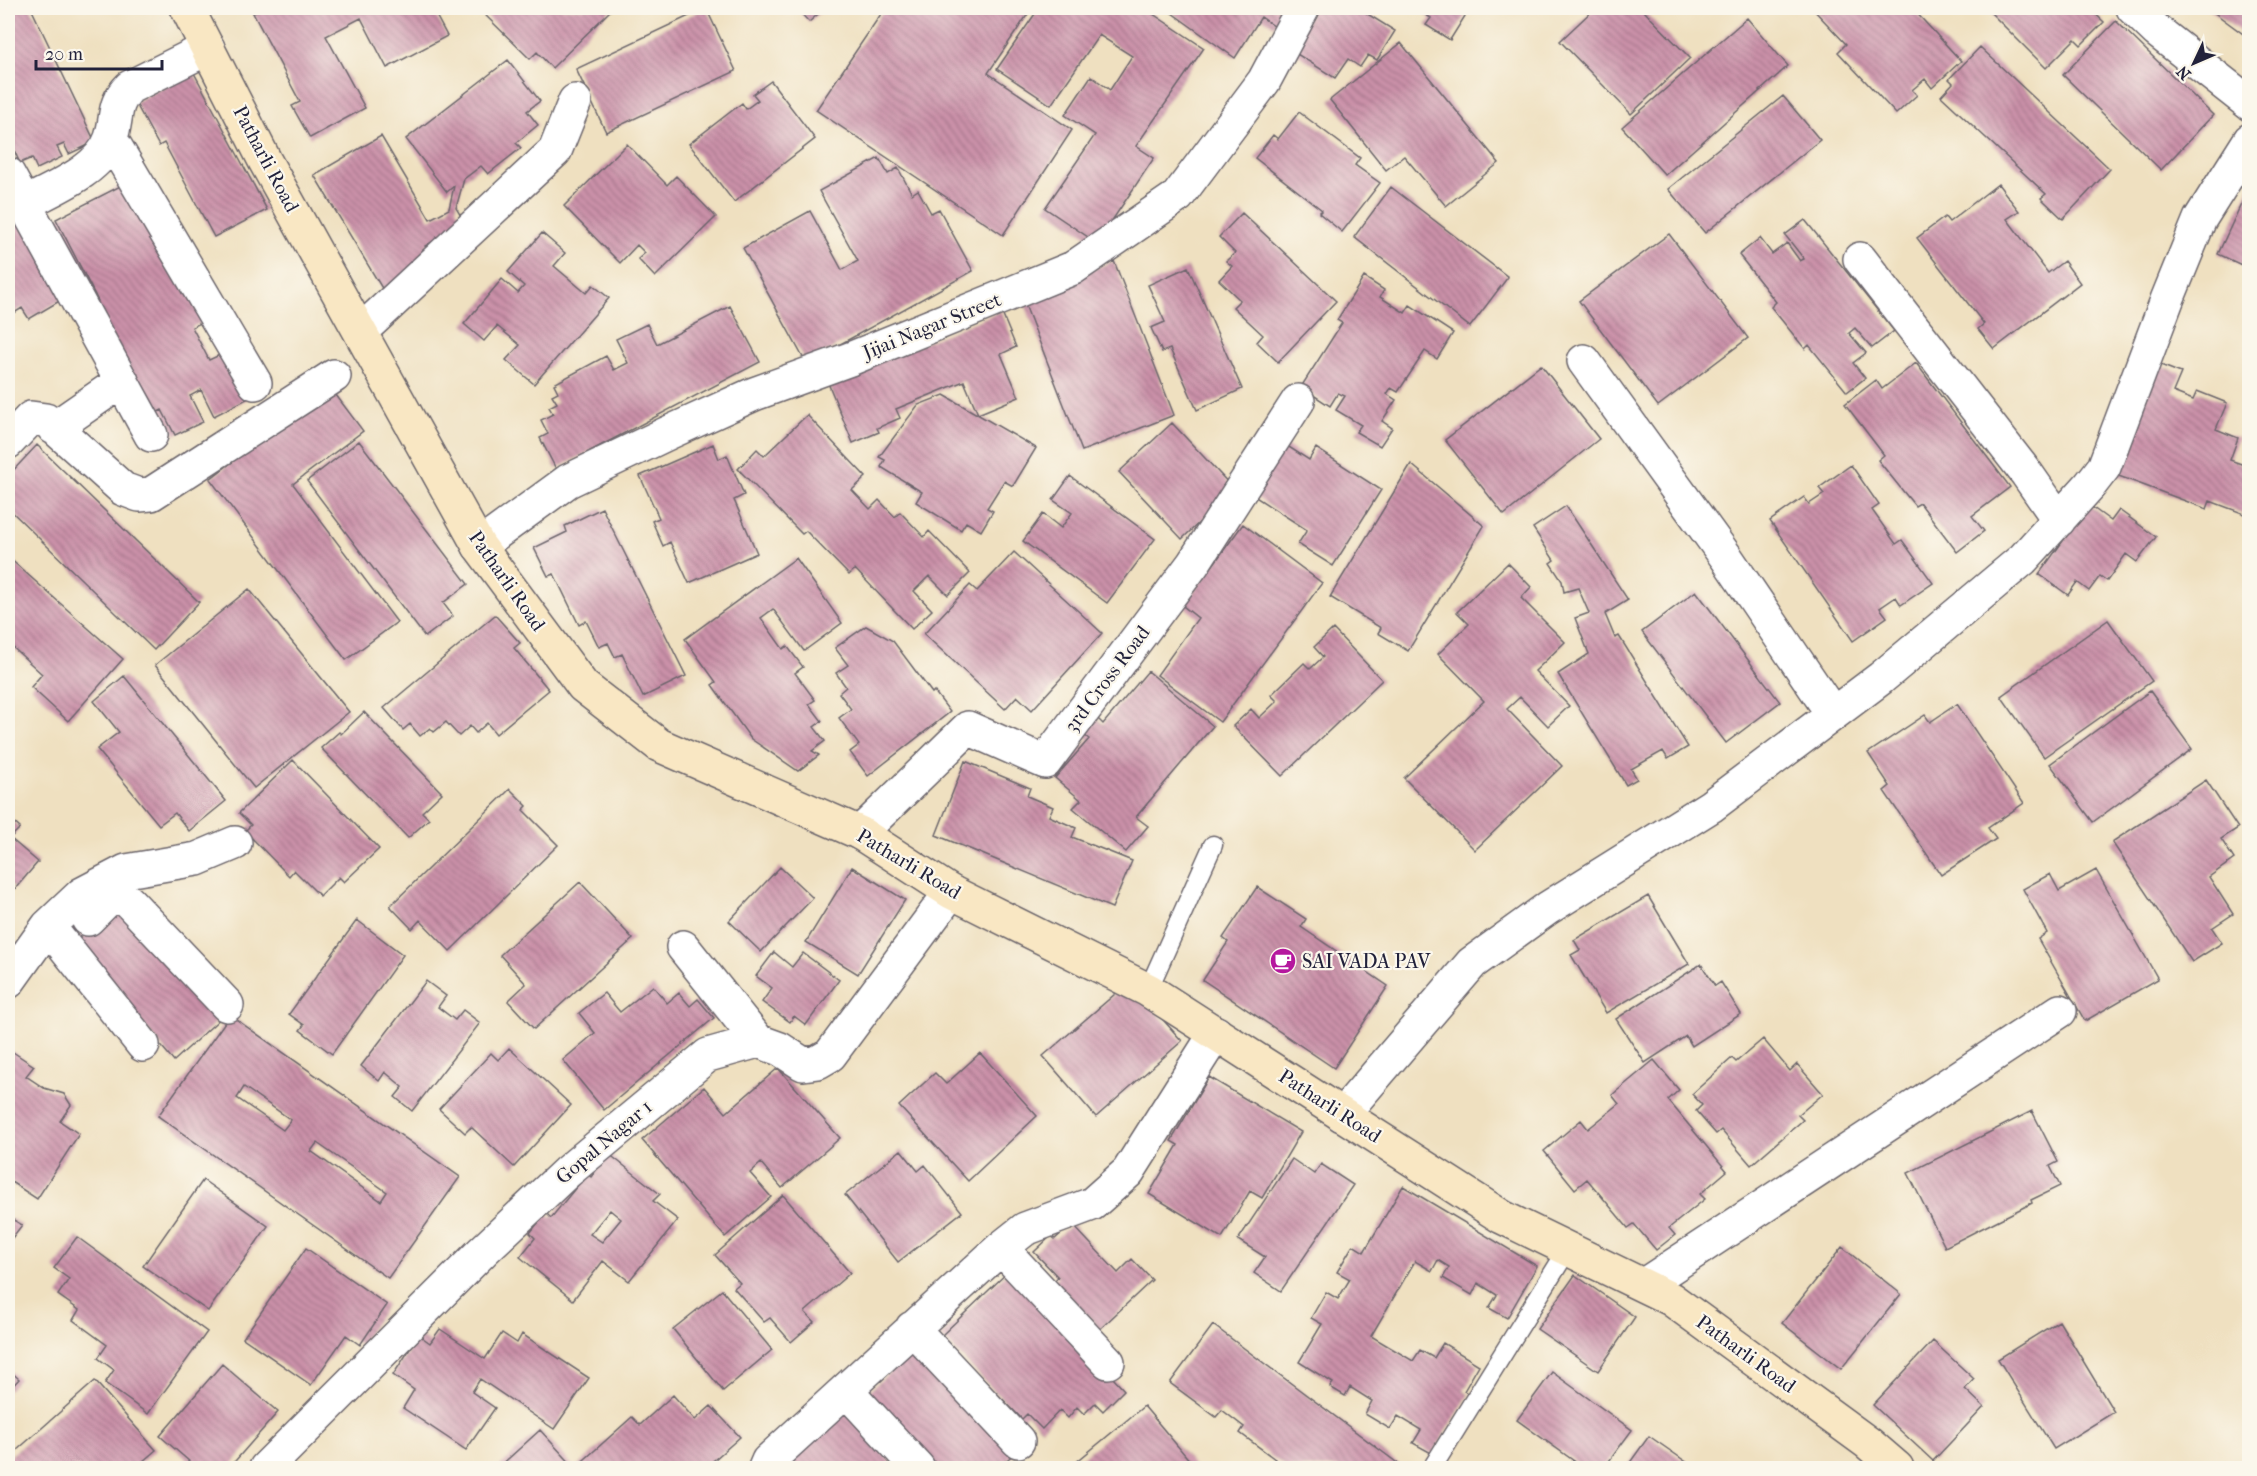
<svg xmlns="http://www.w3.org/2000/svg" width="2257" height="1476" viewBox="0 0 2257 1476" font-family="'IM FELL French Canon',serif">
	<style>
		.building { fill: url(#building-back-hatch); fill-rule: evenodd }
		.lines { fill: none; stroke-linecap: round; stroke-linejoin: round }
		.lane-casing { stroke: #6a646a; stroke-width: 21 }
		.street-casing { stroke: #6a646a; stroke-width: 36 }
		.secondary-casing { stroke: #6a646a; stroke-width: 36 }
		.lane { stroke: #fff; stroke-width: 18 }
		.street { stroke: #fff; stroke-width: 33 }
		.secondary { stroke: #f9e7c3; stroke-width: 33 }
		.labels { text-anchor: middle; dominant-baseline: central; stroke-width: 4.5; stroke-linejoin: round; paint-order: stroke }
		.street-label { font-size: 20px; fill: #22223b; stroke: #fbf7ec }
		.poi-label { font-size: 20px; fill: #22223b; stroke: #fbf7ec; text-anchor: start }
	</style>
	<defs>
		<pattern id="building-back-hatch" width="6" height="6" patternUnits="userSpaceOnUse" patternTransform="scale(1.5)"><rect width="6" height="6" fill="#cb91a9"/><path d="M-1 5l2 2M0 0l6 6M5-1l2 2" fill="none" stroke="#a4768b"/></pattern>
	</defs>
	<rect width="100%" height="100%" fill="#fbf7ec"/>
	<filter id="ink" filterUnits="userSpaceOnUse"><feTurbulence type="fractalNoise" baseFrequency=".0167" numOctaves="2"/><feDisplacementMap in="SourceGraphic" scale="12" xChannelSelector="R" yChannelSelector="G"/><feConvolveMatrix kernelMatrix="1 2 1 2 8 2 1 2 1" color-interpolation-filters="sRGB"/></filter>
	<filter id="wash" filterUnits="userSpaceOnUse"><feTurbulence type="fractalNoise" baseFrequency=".008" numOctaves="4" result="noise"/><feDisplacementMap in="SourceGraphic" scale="24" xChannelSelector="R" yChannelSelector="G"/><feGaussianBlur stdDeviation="1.35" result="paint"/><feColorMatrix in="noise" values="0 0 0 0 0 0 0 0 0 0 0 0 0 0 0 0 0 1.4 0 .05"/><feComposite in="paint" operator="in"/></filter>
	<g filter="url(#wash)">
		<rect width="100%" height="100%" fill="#efe0c0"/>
		<g id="blocks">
			<path class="building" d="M14 8H31L95 142 69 154 64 144 57 147 62 157 37 169 32 158 20 163 12 146 9 147 8 144V10Z
				M264 8H432L447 36 387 68 361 18 326 36 365 108 310 138 292 106 300 102 253 13Z
				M478 8H613L552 68 537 52 530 59Z
				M706 8 736 71 606 132 576 69Z
				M796 8H825L809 22Z
				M885 8H1032L988 73 1072 130 1003 235 816 110Z
				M1039 8H1144L1204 48 1136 146 1154 158 1097 243 1045 208 1095 135 1065 115 1091 76 1110 90 1132 56 1099 35 1051 105 997 69Z
				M1165 8H1286L1274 26 1261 17 1235 58Z
				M1313 8H1358L1395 31 1377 60 1368 55 1360 67 1348 59 1335 78 1292 51Z
				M1415 8H1470L1450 40 1426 25 1431 18Z
				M1595 8H1641L1690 58 1631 114 1560 41Z
				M1812 8H1912L1961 61 1932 88 1925 79 1912 90 1917 95 1896 114 1838 52 1846 44Z
				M1986 8H2089L2104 22 2081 45 2075 39 2046 68Z
				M2208 8H2250V39Z
				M1747 18 1788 66 1665 175 1622 127Z
				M2116 21 2213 115 2161 170 2063 75Z
				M1401 43 1499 163 1446 206 1404 156 1386 170 1330 100Z
				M1980 47 2110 169 2063 219 2041 198 2046 194 1941 96 1953 83 1949 79Z
				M508 60 540 101 527 111 538 125 516 143 521 148 488 174 481 166 464 179 456 208 468 228 448 233 425 246 434 260 383 290 314 175 381 136 430 219 449 209 454 186 447 192 406 139Z
				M193 71 267 210 214 237 164 143 159 146 135 102Z
				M771 81 815 139 734 202 689 144 742 103 746 109 758 100 753 94Z
				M1783 96 1820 140 1705 233 1668 189Z
				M1299 112 1360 158 1355 165 1380 183 1342 232 1319 213 1322 210 1255 158 1273 135 1278 139Z
				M627 144 667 185 676 176 716 217 655 277 638 259 645 253 637 245 620 263 564 206Z
				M879 158 888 174 898 168 912 194 918 190 931 213 939 209 973 271 806 363 743 248 810 211 842 270 858 261 819 191Z
				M134 179 205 321 192 327 209 360 226 352 249 398 214 416 201 390 190 396 203 422 175 435 162 410 154 414 92 304 98 301 56 219Z
				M1998 184 2019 211 2007 219 2048 273 2064 261 2080 283 1994 349 1978 329 1984 324 1917 238 1945 217 1949 222Z
				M2250 185V269L2218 254Z
				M1391 187 1508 277 1470 327 1354 237Z
				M8 198 68 296 29 319 22 308 8 317Z
				M1242 213 1336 301 1278 362 1257 342 1263 335 1233 307 1240 300 1219 280 1232 266 1226 261 1235 253 1219 237Z
				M1805 220 1894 331 1872 348 1855 328 1849 333 1866 353 1853 363 1865 378 1847 392 1809 345 1805 349 1771 307 1776 302 1739 255 1760 238 1772 254 1787 243 1800 261 1804 259 1785 235Z
				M542 233 565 253 554 266 586 293 593 285 609 298 534 384 506 360 520 345 497 326 484 341 464 324 502 279 518 293 524 286 508 272Z
				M1669 234 1748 338 1658 406 1579 301Z
				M1114 261 1174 415 1082 451 1022 297Z
				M1188 267 1242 389 1197 410 1170 349 1162 352 1151 328 1165 322 1148 285Z
				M1364 277 1384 290 1380 297 1405 313 1410 305 1453 333 1437 359 1425 351 1398 392 1391 388 1387 394 1396 400 1382 421 1392 428 1380 446 1356 432 1361 425 1336 410 1345 396 1338 393 1330 406 1301 387 1342 323 1337 320Z
				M730 306 760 362 556 469 540 438 548 434 541 420 553 414 549 407 557 403 552 395 558 392 554 384 606 356 614 370 628 363 616 339 647 324 657 344Z
				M1001 311 1016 347 1001 354 1019 397 978 414 964 381 896 409 900 418 877 428 879 432 853 443 828 383Z
				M1916 363 2010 487 1972 516 1984 531 1957 552 1920 503 1915 506 1878 460 1884 455 1845 404 1876 380 1882 389Z
				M2158 364 2181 373 2173 392 2193 400 2197 391 2227 403 2216 429 2238 438 2230 460 2250 467V516L2210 501 2207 509 2116 475Z
				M1541 365 1599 439 1504 515 1445 440Z
				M330 387 363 431 293 484 397 622 346 660 210 479Z
				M944 395 1036 448 1013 486 1004 481 987 508 993 511 981 531 966 522 961 530 916 502 922 492 881 467 885 460 879 457 918 405Z
				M807 415 866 477 852 490 870 509 879 500 895 517 900 512 924 537 929 531 970 573 948 595 929 576 914 591 932 610 912 629 855 569 849 575 806 531 802 534 738 469 757 449 764 456Z
				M1172 423 1234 489 1182 539 1119 472Z
				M359 441 468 584 443 603 453 616 425 637 307 481Z
				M1281 442 1309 460 1316 448 1381 490 1333 566 1298 544 1307 530 1254 496Z
				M713 444 719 459 727 455 744 495 734 500 757 553 689 583 670 542 663 546 652 521 659 518 640 476Z
				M37 445 199 602 154 650 8 508V476Z
				M1411 464 1484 526 1408 651 1378 633 1381 628 1330 597Z
				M1851 465 1879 505 1872 510 1896 544 1902 540 1933 583 1901 605 1896 597 1880 608 1887 617 1853 641 1770 521 1804 497 1809 504 1824 494 1819 488Z
				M1070 476 1155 539 1107 603 1023 541 1043 514 1061 528 1072 513 1053 500Z
				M2089 505 2111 521 2119 510 2156 537 2137 562 2126 554 2107 581 2100 576 2089 591 2077 582 2068 595 2039 574Z
				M1566 506 1628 600 1605 614 1615 638 1619 636 1688 747 1668 759 1663 751 1631 769 1637 779 1626 785 1558 674 1589 654 1575 618 1589 613 1578 588 1564 592 1562 581 1550 563 1554 560 1533 528Z
				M602 508 686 676 643 697 622 654 615 657 608 643 599 647 586 621 579 625 554 574 548 576 534 548 567 532 565 526Z
				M1243 524 1322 583 1220 722 1157 675 1198 618 1183 606Z
				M1014 552 1102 633 1032 710 1017 696 1005 709 924 634 970 585 977 591Z
				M8 557 123 659 68 721 31 687 42 674 8 643Z
				M796 558 842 623 804 651 773 609 761 618 783 649 787 646 803 667 795 673 815 700 809 704 822 721 814 727 825 741 812 751 819 755 798 771 751 739 712 685 716 682 685 639Z
				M1508 563 1531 587 1521 598 1565 642 1535 671 1569 706 1548 726 1520 697 1507 709 1562 766 1475 850 1404 778 1484 701 1438 654 1469 624 1457 612Z
				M249 589 349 712 254 788 155 665Z
				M1696 591 1780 702 1726 743 1642 632Z
				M495 615 520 643 514 648 549 690 496 734 487 723 476 733 470 726 459 736 446 722 434 732 430 728 420 736 410 724 403 730 384 708Z
				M2108 620 2152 681 2044 757 2001 696Z
				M866 626 893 641 932 693 934 691 950 712 868 776 850 752 859 745 839 718 851 709 839 693 846 687 836 673 848 665 835 648Z
				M1333 629 1382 680 1282 776 1233 726 1251 709 1259 718 1277 701 1271 695 1304 663 1310 669 1323 657 1314 647Z
				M1148 671 1213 726 1136 817 1148 826 1126 852 1073 808 1081 800 1055 778 1089 739 1080 732 1094 715 1103 724Z
				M124 676 226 801 189 831 175 813 159 825 97 749 119 732 94 701Z
				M2150 691 2192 749 2093 822 2050 764Z
				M1957 704 2024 803 1988 828 1996 839 1941 875 1884 791 1890 786 1868 753 1925 715 1930 722Z
				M364 712 442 793 422 812 429 819 408 838 321 748 339 732 341 734Z
				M293 760 379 849 344 882 339 877 320 896 294 870 289 876 245 831 251 825 239 813Z
				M965 761 1030 788 1027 796 1053 807 1049 816 1076 828 1072 837 1132 861 1112 908 936 835Z
				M2206 780 2238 828 2221 839 2234 859 2209 877 2233 914 2212 928 2222 943 2192 962 2112 842Z
				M510 789 527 806 523 810 558 845 450 951 420 920 412 929 390 906Z
				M8 817 20 828 10 838 38 862 15 889 8 882Z
				M780 867 813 898 761 952 729 921Z
				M852 867 905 900 858 974 806 942Z
				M2096 870 2158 979 2085 1021 2038 939 2047 933 2023 889 2050 874 2059 891Z
				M580 882 633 939 534 1029 508 1001 526 984 500 955Z
				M1257 887 1306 919 1301 927 1388 986 1334 1068 1203 980 1228 942 1223 938Z
				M1648 896 1689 964 1606 1013 1571 955 1580 950 1574 940Z
				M118 905 224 1015 174 1061 73 942Z
				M357 920 403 955 332 1054 300 1030 304 1025 289 1014Z
				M774 952 792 967 803 953 839 980 806 1025 794 1016 790 1022 762 1002 772 988 756 976Z
				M1701 964 1715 986 1721 982 1741 1014 1692 1046 1686 1036 1645 1063 1616 1019Z
				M426 981 446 996 438 1007 455 1020 463 1010 480 1023 412 1111 395 1097 403 1087 385 1072 379 1081 361 1066Z
				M1129 982 1182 1041 1096 1117 1043 1056Z
				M653 986 667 1003 679 993 690 1006 698 999 714 1018 604 1110 563 1060 595 1033 579 1013 604 993 620 1012Z
				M230 1015 460 1177 388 1278 158 1116ZM244 1087 291 1120 283 1130 237 1098ZM317 1143 387 1192 381 1201 311 1151Z
				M1763 1039 1790 1071 1797 1064 1823 1094 1798 1115 1803 1120 1751 1165 1721 1130 1716 1134 1696 1111 1702 1105 1692 1094 1732 1058 1736 1062Z
				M509 1048 571 1105 514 1167 471 1127 465 1133 439 1109 491 1053 498 1060Z
				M10 1050 34 1066 26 1076 44 1088 64 1094 71 1105 60 1121 79 1134 37 1199 8 1180V1054Z
				M980 1053 1037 1116 968 1181 899 1106 935 1073 946 1084Z
				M1654 1060 1679 1090 1668 1100 1727 1171 1700 1194 1705 1199 1669 1228 1675 1235 1656 1250 1634 1224 1628 1228 1587 1179 1575 1189 1544 1151 1581 1120 1588 1129 1619 1104 1612 1095Z
				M778 1068 840 1138 782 1188 761 1163 750 1173 771 1197 725 1237 642 1140 704 1087 726 1113Z
				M1209 1077 1301 1132 1262 1198 1250 1191 1222 1238 1149 1194 1178 1145 1171 1141Z
				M2032 1111 2058 1162 2050 1166 2060 1186 2031 1200 2032 1203 1945 1247 1908 1173Z
				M901 1150 918 1171 925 1165 962 1212 898 1262 845 1195Z
				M609 1154 660 1194 653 1201 678 1220 629 1281 603 1261 573 1300 520 1257 535 1238 530 1233 546 1213 551 1218 587 1174 591 1177ZM610 1210 621 1219 602 1242 590 1234Z
				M1292 1159 1314 1174 1321 1164 1353 1185 1281 1291 1254 1273 1265 1257 1238 1240Z
				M203 1180 268 1226 208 1311 143 1266Z
				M1403 1186 1537 1266 1507 1318 1489 1308 1497 1295 1478 1283 1472 1295 1443 1278 1449 1267 1438 1260 1432 1271 1415 1261 1371 1336 1413 1361 1420 1350 1434 1358 1443 1343 1479 1365 1464 1391 1469 1394 1433 1454 1413 1443 1421 1430 1398 1416 1390 1429 1365 1414 1372 1401 1350 1387 1345 1396 1330 1387 1333 1383 1299 1362 1322 1324 1311 1318 1326 1292 1338 1299 1350 1279 1337 1272 1353 1245 1364 1252Z
				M783 1195 850 1273 805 1312 814 1322 791 1342 770 1318 764 1322 734 1288 740 1283 715 1255Z
				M12 1219 22 1225 12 1238 8 1235V1226Z
				M1072 1224 1118 1273 1132 1259 1152 1280 1100 1329 1054 1281 1058 1277 1034 1252 1051 1236 1055 1239Z
				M77 1237 207 1332 148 1414 105 1383 114 1370 98 1358 107 1345 73 1320 79 1310 58 1295 69 1279 54 1268Z
				M1842 1247 1901 1294 1841 1369 1782 1323Z
				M306 1248 387 1305 360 1345 346 1335 311 1385 243 1338Z
				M1012 1268 1124 1390 1103 1411 1095 1403 1084 1414 1077 1407 1068 1418 1060 1410 1042 1429 1027 1414 1022 1419 941 1336Z
				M1575 1275 1635 1317 1598 1371 1537 1329Z
				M722 1290 772 1350 723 1391 673 1329Z
				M2059 1321 2114 1412 2054 1449 1998 1359Z
				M1213 1325 1404 1468H1287L1240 1433 1244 1427 1222 1410 1216 1417 1170 1383Z
				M440 1329 485 1359 502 1333 517 1343 522 1334 589 1378 554 1429 480 1379 472 1392 495 1408 466 1450 403 1408 414 1390 393 1375 419 1335 430 1343Z
				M1933 1341 1974 1379 1965 1389 1984 1407 1933 1461 1873 1405Z
				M921 1343 1018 1450 998 1468H936L867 1393Z
				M222 1364 278 1412 229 1468H197L160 1436Z
				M8 1369 19 1379 8 1391Z
				M1552 1372 1632 1430 1604 1468H1584L1517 1420Z
				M95 1381 156 1450 135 1468H8V1458Z
				M673 1395 695 1420 711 1406 740 1437 705 1468H575L632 1417 640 1425Z
				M845 1406 896 1468H787L780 1460Z
				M1144 1406 1196 1468H1069Z
				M540 1430 575 1468H498Z
				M1649 1436 1695 1468H1626Z"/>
		</g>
	</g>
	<g filter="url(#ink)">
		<use href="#blocks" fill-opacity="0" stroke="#6a646a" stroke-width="1.5"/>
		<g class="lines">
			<defs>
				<path id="lane" d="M1148 990 1213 845
					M1432 1468 1568 1249"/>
				<path id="street" d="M2133 8 2157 31 2250 104
					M111 139 255 383
					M8 174 151 435
					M24 204C52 189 101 170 111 138 118 116 112 105 130 87L208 48
					M1860 259 2027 474 2059 520
					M361 331 555 151 575 101
					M1584 361 1726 557 1832 713
					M54 428 122 381
					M8 442 31 418 46 420 123 489 139 495 151 494 334 376
					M479 546 568 481 668 433 754 394 850 359 1073 268 1178 196 1264 81 1303 8
					M860 833 968 728 1045 762 1193 564 1298 401
					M88 919 106 901 116 896 128 901 227 1005
					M48 926 143 1045
					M683 947 758 1041
					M8 982 48 926 82 894 126 871 197 859 235 843
					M1342 1115 1472 963 1548 908 1711 806 1881 678 2023 559 2090 485 2104 467 2167 300 2200 219 2250 140
					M1001 1248 1108 1362
					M1644 1285 2060 1011
					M912 1328 1018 1441
					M846 1390 918 1468
					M266 1468 483 1251 567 1172 708 1055 758 1041 780 1049 803 1064 818 1062 830 1055 951 892
					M765 1468 768 1461 1001 1248 1025 1229 1092 1204 1128 1172 1216 1033"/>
				<path id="secondary" d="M187 8 265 161 479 546 583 686 659 745 860 833 951 892 1148 990 1502 1217 1671 1299 1868 1443 1897 1468"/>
			</defs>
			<use href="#lane" class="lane-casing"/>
			<use href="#street" class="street-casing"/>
			<use href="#secondary" class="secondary-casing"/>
			<use href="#lane" class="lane"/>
			<use href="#street" class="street"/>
			<use href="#secondary" class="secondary"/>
		</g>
	</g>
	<defs>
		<symbol id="cafe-disc" viewBox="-11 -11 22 22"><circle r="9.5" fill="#b5179e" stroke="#fbf7ec"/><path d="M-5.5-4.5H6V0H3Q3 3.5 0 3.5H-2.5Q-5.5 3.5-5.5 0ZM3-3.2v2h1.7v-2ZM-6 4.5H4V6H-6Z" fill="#fff"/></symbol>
	</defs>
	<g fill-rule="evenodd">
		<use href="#cafe-disc" x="1268" y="946" width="30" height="30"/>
	</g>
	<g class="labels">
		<g class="street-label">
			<text transform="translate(266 159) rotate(62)">Patharli Road</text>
			<text transform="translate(932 326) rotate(-22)">Jijai Nagar Street</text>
			<text transform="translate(507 581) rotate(55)">Patharli Road</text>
			<text transform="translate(1107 679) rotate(-53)">3rd Cross Road</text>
			<text transform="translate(909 864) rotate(31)">Patharli Road</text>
			<text transform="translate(1330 1106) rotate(33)">Patharli Road</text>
			<text transform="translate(604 1142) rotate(-40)">Gopal Nagar 1</text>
			<text transform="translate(1746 1354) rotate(36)">Patharli Road</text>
		</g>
		<g class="poi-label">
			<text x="1302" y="961">SAI VADA PAV</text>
		</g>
	</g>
	<rect width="2257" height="1476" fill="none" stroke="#fbf7ec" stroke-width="30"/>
	<g transform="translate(2194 63) rotate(226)" stroke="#fbf7ec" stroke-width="4.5" paint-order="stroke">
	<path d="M0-4.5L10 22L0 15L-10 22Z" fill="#22223b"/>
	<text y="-9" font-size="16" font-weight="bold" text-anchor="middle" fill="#22223b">N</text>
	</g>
	<path d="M36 60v9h126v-9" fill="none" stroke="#22223b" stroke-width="3"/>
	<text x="45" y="60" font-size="18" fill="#22223b" stroke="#fbf7ec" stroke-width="4.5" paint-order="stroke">20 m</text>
</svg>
